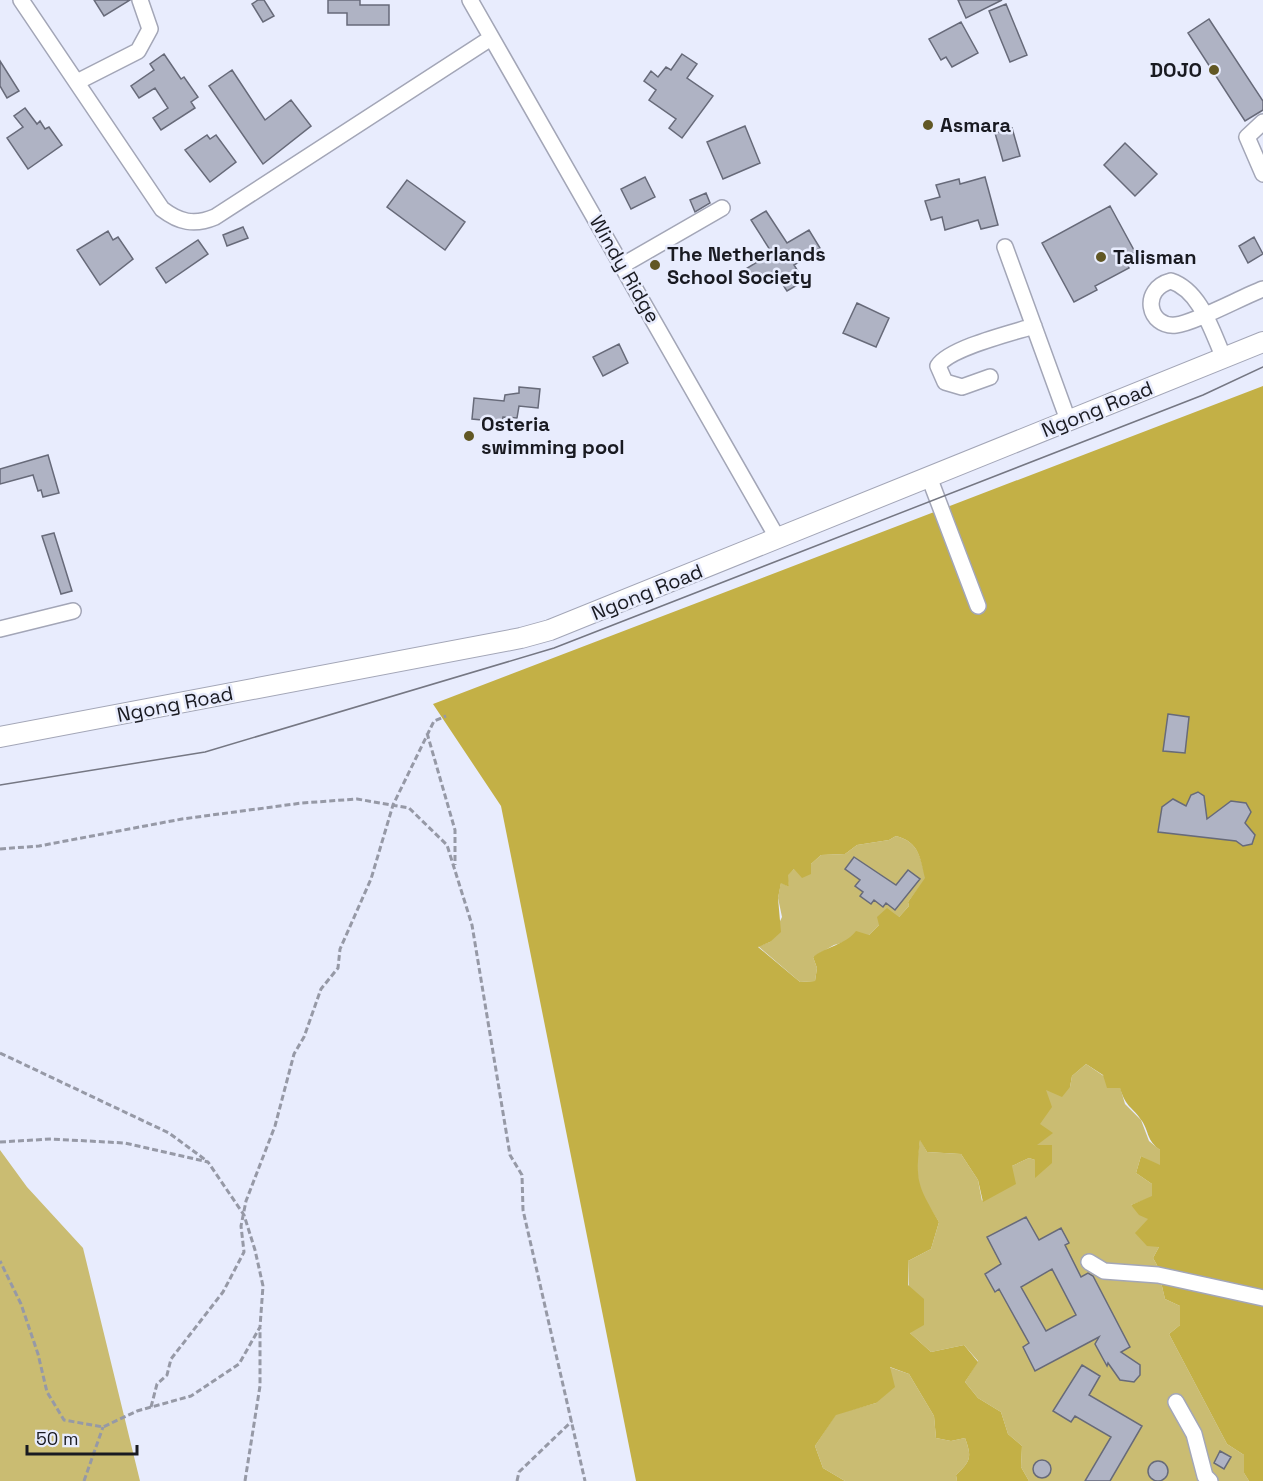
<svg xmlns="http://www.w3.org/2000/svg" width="1263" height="1481" viewBox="0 0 1263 1481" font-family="'Space Grotesk',sans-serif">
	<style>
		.green { fill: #cabc72 }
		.forest { fill: #c3b046; fill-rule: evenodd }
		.building { fill: #afb3c4; stroke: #676a79; stroke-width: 1.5; fill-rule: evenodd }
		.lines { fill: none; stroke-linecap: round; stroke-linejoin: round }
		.minor-casing { stroke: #a3a6b7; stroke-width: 18 }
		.major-casing { stroke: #a3a6b7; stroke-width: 22 }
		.path { stroke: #9699a6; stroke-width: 3; stroke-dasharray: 6 3; stroke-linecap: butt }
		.minor { stroke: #fff; stroke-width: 15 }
		.major { stroke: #fff; stroke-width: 20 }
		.tram { stroke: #757783; stroke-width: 1.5 }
		.poi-dot { fill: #615724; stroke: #e8ecfd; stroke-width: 2 }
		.labels { text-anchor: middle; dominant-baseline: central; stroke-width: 5; stroke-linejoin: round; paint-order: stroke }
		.poi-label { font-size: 20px; font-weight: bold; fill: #191a21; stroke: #e8ecfd; text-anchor: start }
		.street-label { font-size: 20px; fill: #191a21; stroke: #e8ecfd }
	</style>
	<rect width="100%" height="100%" fill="#e8ecfd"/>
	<path class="green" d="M896 836C919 842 920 857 926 878L908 902 909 906 899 917 879 925 869 935 834 945 813 957 817 968 815 981 800 982 758 946 770 942 782 917 778 898 781 882 789 887 787 875 794 869 811 864 821 855 845 854 857 845 889 840Z
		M1086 1064 1120 1087 1125 1104 1141 1120 1149 1141 1160 1150V1166L1141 1156 1136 1173 1152 1184V1197L1131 1205 1149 1219 1159 1247 1153 1258 1157 1265 1165 1299 1180 1306V1325L1169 1334 1227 1444 1244 1455V1473L1249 1481H1029L1021 1467 1022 1446 1008 1434 1001 1412 978 1398 965 1382 978 1361 964 1345 931 1352 910 1333 908 1261 931 1249 939 1222 919 1191 917 1161 920 1139 927 1152 961 1154 978 1180 982 1201 1012 1166 1029 1158 1035 1160 1036 1177V1146L1045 1089 1070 1087 1072 1076Z
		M0 1150 27 1187 83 1248 140 1481H0Z
		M889 1367 909 1374 934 1416 936 1438 951 1441 965 1438C972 1457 971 1461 956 1475L957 1481H845L823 1468 815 1446 836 1414 876 1403Z"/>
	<path class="forest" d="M1263 386V1481H1249L1244 1473V1455L1227 1444 1169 1334 1180 1325V1306L1165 1299 1157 1265 1153 1258 1159 1247 1147 1246 1135 1233 1148 1219 1139 1215 1131 1205 1152 1196V1184L1136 1173 1141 1156 1160 1165V1150C1146 1139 1150 1134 1142 1121 1132 1106 1126 1108 1120 1088H1107L1103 1075 1086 1064 1072 1076 1070 1087 1062 1097 1046 1090 1052 1107 1040 1124 1053 1133 1037 1145H1052V1163L1035 1178V1160L1029 1158 1012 1166 1016 1184 983 1202 978 1180 961 1154 927 1152 920 1140C915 1182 918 1186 939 1222L931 1249 908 1261V1285L924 1299V1325L910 1333 931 1352 964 1345 978 1362 965 1382 978 1398 1001 1412 1008 1434 1022 1446 1021 1467 1029 1481H957L956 1475C971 1461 972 1457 965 1438L951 1441 936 1438 934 1416 909 1374 890 1367 895 1387 876 1403 836 1415 815 1446 823 1468 845 1481H636L501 806 433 704ZM896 836C919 842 920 857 925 878L908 902 909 906 899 917 887 908 877 917 879 925 869 935 856 931C845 945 827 946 813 957L817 968 815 981 800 982 758 947 770 942 781 932 778 898 781 883 789 887 788 875 794 869 802 878 811 874V864L821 855 845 854 857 845 889 840Z"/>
	<path class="building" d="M94 0H130L104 16Z
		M258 0H264L274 16 263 22 252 4Z
		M328 0H360V5H389V25H347V13H328Z
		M958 0H1002L966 18Z
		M1006 4 1027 55 1010 62 989 11Z
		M1209 19 1263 101V110L1245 121 1188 33Z
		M961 22 978 53 952 67 946 57 941 60 929 39Z
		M164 54 181 79 184 77 198 97 191 102 195 108 161 130 153 118 168 108 155 88 139 98 131 86 154 70 150 64Z
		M682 54 697 64 687 78 713 96 682 138 669 128 676 119 649 100 656 90 644 81 651 71 658 77 666 67 671 70Z
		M0 61 19 91 7 98 0 86Z
		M232 70 265 120 291 100 311 126 263 164 209 86Z
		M25 108 37 124 40 121 45 129 49 127 62 145 28 169 7 138 23 127 14 116Z
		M745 126 760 163 723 179 707 142Z
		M1012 128 1020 156 1003 161 995 133Z
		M207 135 210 139 216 135 236 162 210 182 185 150Z
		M1125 143 1157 174 1135 196 1104 165Z
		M645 177 655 197 631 209 621 189Z
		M985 177 998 225 981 229 978 220 945 230 942 217 931 220 925 201 940 197 936 185 959 179 960 184Z
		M407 180 465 222 445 250 387 207Z
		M706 193 710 203 695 212 690 200Z
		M1110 206 1135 252 1124 259 1129 268 1095 286 1097 290 1074 302 1042 243Z
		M766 211 787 243 809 230 820 248 794 265 804 281 787 291 777 276 772 280 768 274 753 284 744 270 772 253 751 220Z
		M243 227 248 238 227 246 223 235Z
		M108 231 113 240 118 237 133 259 100 285 77 250Z
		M1254 237 1263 254 1248 263 1239 246Z
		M198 240 208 254 166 283 156 268Z
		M857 303 889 318 876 347 843 333Z
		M619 344 628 363 603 376 593 357Z
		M519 387 540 389 538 408 519 406 517 418 503 417 502 422 472 419 474 398 504 401 505 395 519 393Z
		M48 455 59 493 43 497 41 490 38 491 33 475 0 484V469Z
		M54 533 72 591 61 594 42 536Z
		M1168 714 1189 717 1185 753 1163 751Z
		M1198 792 1204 796 1207 819 1231 801 1246 803 1251 812 1245 823 1255 835 1252 844 1243 846 1236 841 1158 832 1162 807 1173 799 1186 806 1191 795Z
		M854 857 896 885 908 870 920 879 895 910 886 903 883 907 874 900 871 904 860 896 863 892 855 886 860 880 845 869Z
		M1026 1217 1039 1240 1061 1228 1069 1243 1065 1245 1081 1277 1088 1273 1093 1276 1130 1347 1121 1352 1140 1365V1375L1134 1382 1120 1380 1108 1363 1107 1366 1095 1344 1099 1337 1035 1371 1023 1347 1029 1343 999 1289 995 1292 985 1274 1001 1264 987 1237ZM1052 1269 1076 1315 1046 1331 1021 1287Z
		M1082 1365 1100 1376 1089 1395 1142 1426 1110 1481H1085L1111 1437 1075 1416 1071 1422 1053 1411Z
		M1220 1451 1231 1457 1224 1469 1214 1463Z
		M1033 1469a9 9 0 1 1 18 0a9 9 0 1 1-18 0Z
		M1148 1471a10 10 0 1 1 20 0a10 10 0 1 1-20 0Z"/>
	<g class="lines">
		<defs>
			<path id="minor" d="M21 0 162 209C179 222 194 226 215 217L491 38
				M470 0 778 539
				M77 82 138 51 150 29 140 0
				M1263 122 1247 137 1263 174
				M1005 247 1068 420
				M623 265 722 208
				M1224 358C1212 332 1201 291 1171 281 1140 289 1148 328 1176 325 1194 323 1242 297 1263 289
				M990 377 962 387 945 382 938 366C949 348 1012 333 1034 326
				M929 477 978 606
				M0 629 73 611
				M1089 1262 1104 1271 1158 1275 1263 1298
				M1176 1402 1194 1434 1205 1476 1210 1481"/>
			<path id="major" d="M0 737 521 638 550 630 1263 342"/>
		</defs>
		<use href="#minor" class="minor-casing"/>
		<use href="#major" class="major-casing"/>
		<path class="path" d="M427 733 455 830V865
			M0 849 39 846 182 819 302 803 357 799 409 808 447 845 472 925 510 1155 522 1175 523 1210 585 1481
			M0 1053 169 1133 207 1161
			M0 1142 51 1139 125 1143 208 1162 244 1215 255 1250 263 1286 260 1327 239 1364 191 1396 137 1411 103 1427 64 1420 47 1392 38 1354 21 1304 0 1261
			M151 1407 157 1384 167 1375 171 1359 223 1292 244 1252 241 1226 246 1201 275 1126 294 1054 304 1037 321 989 338 968 340 949 371 879 393 805 434 721 446 716
			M84 1481 103 1427
			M245 1481 260 1386V1328
			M517 1481 519 1472 572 1421"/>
		<use href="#minor" class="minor"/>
		<use href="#major" class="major"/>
		<path class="tram" d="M0 785 205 752 554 648 1203 395 1263 367"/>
	</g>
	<g class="poi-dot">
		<circle cx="1214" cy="70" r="6"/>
		<circle cx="928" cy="125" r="6"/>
		<circle cx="1101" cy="257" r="6"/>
		<circle cx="655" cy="265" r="6"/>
		<circle cx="469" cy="436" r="6"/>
	</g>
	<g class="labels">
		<g class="poi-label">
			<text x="1202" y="70" text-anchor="end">DOJO</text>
			<text x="940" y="125">Asmara</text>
			<text x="667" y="254">The Netherlands<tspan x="667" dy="23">School Society</tspan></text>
			<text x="1113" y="257">Talisman</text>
			<text x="481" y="424">Osteria<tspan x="481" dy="23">swimming pool</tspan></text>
		</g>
		<g class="street-label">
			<text transform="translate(625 269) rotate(60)">Windy Ridge</text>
			<text transform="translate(1097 409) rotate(-22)">Ngong Road</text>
			<text transform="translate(647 592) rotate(-22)">Ngong Road</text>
			<text transform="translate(175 704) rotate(-11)">Ngong Road</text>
		</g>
	</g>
	<path d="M27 1445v9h110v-9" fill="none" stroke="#191a21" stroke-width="3"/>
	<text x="36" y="1445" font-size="18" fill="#191a21" stroke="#e8ecfd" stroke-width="4.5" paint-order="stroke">50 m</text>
</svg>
